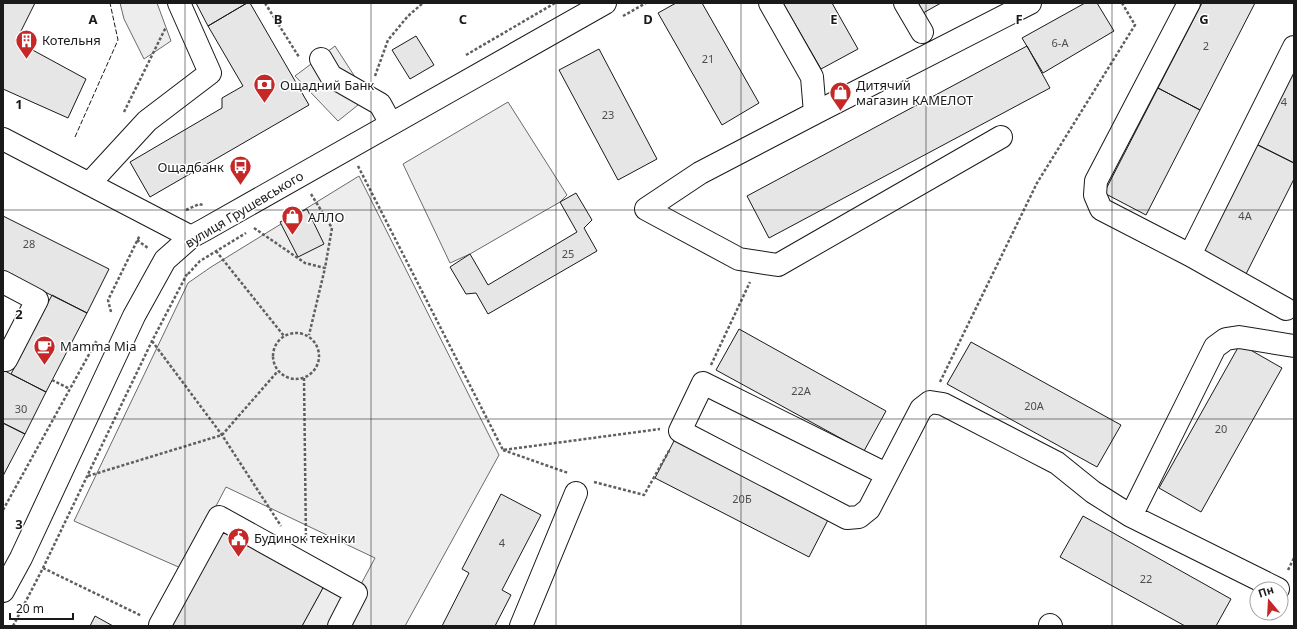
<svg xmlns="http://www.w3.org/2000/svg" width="1297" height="629" viewBox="0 0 1297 629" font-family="'Noto Sans',sans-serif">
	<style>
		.built { fill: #ededed; stroke: #6a6a6a }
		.building { fill: #e6e6e6; stroke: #1a1a1a }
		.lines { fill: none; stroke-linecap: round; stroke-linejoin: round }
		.minor-casing { stroke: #1a1a1a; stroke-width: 24 }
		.path { stroke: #5f5f5f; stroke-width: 2.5; stroke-dasharray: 3 2; stroke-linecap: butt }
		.minor { stroke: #fff; stroke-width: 22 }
		.fence { stroke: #1a1a1a; stroke-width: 1; stroke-dasharray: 5 2; stroke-linecap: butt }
		.grid { fill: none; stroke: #1a1a1a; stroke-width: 1; stroke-opacity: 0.55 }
		.labels { text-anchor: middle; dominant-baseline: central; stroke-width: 3; stroke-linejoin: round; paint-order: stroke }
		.number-label { font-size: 11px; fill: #4d4d4d }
		.poi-label { font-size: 13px; fill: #1a1a1a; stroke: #fff; text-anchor: start }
		.street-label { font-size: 13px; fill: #1a1a1a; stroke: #fff }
		.grid-label { font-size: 13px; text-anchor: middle; font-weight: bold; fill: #1a1a1a; stroke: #fff; stroke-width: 3; stroke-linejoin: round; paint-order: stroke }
	</style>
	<rect width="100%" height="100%" fill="#fff"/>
	<path class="built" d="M120 3H157L171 41 144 59 124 19Z
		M335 46 368 97 338 121 295 76Z
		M508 102 567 195 560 202 470 254 450 263 403 164Z
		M359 176 499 455 405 626H302L324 586 352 601 375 558 226 487 183 569 74 521 188 283 211 267Z"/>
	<path class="building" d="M3 3H35L16 41 86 79 68 118 3 89Z
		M196 3H247L208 26Z
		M247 3H250L309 105 150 197 130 162 222 108V98L243 86 208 26Z
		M676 3H702L759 103 722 125 658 13Z
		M783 3H832L858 49 821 69Z
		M908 3H941L916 17Z
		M1085 3H1097L1114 31 1043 73 1022 38Z
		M1202 3H1255L1200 110 1158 88Z
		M416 36 434 65 410 79 392 50Z
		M1027 46 1050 88 769 238 747 196Z
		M599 49 657 159 618 180 559 70Z
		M1294 60V163L1252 142Z
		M1158 88 1200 110 1146 215 1104 193Z
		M1252 142 1294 163V179L1245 276 1197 252Z
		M576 193 592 220 584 228 597 251 488 314 476 293 466 294 450 267 470 254 488 285 577 232 560 202Z
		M307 209 324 244 298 257 280 222Z
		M3 216 109 269 87 313 3 271Z
		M52 295 87 313 46 392 11 374Z
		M739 329 886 411 864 451 716 370Z
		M971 342 1121 425 1097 467 947 384Z
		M1240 344 1282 368 1201 512 1159 488Z
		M3 370 46 392 25 434 3 423Z
		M3 423 25 434 3 476Z
		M675 439 829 518 809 557 655 478Z
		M501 494 541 515 502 590 511 595 495 626H442L469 573 462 569Z
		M1083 516 1231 599 1216 626H1185L1060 557Z
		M221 531 324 586 302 626H170Z
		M95 616 113 626H90Z"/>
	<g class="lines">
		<defs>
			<path id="minor" d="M770 3 812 77 815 113 1030 3
				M905 3 922 32
				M1189 3 1096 181 1095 195 1101 209 1190 255 1286 309
				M321 59 331 76 380 104 391 124
				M815 113 700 173 646 209 739 259 778 265 1001 137
				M3 139 191 237
				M89 184 147 121 210 73 179 3
				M1190 255 1294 47
				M3 282 37 300 6 360 3 359
				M886 474 703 383 680 431 847 518 859 517 869 509 921 409 930 402 943 404 1057 463 1093 492 1131 516 1278 589
				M1131 516 1215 347 1226 339 1239 337 1294 346
				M3 591 21 558 134 316 165 260 191 237 204 230 605 3
				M160 625 219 517 356 593 339 626
				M1050 625 1051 626
				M521 626 576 493"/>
		</defs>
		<use href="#minor" class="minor-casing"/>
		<path class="path" d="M265 3 299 57
			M623 16 646 3
			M466 55 555 3
			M375 76 388 40 408 16 423 3
			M124 112 166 27
			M358 166 503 450 660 429
			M311 194 332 228 325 268
			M186 210 199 204 203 205
			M254 228 305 263 325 268 309 335
			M137 240 148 248
			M216 251 284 336
			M188 274 200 261 246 233
			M111 312 108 300 140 235
			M273 356a23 23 0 1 1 46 0a23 23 0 1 1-46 0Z
			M152 341 222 435 281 526
			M711 365 750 282
			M304 378 306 541
			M52 380 70 389
			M940 382 1037 183 1135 25 1122 3
			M503 450 568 473
			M88 476 222 435 278 371
			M594 482 644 495 670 449
			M3 510 97 340
			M43 568 142 616
			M1288 570 1294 558
			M13 626 43 568 152 341 187 274"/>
		<use href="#minor" class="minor"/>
		<path class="fence" d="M75 137 118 40 110 3"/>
	</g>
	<path class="grid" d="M185 3V626M371 3V626M556 3V626M741 3V626M926 3V626M1112 3V626M3 210H1294M3 419H1294"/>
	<defs>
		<symbol id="building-pin" viewBox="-11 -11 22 30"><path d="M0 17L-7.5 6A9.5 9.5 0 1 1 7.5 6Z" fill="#c62828" stroke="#fff"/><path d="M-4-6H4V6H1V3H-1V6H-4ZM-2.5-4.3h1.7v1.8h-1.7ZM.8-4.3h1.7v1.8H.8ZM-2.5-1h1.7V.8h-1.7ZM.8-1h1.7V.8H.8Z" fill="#fff"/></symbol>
		<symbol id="bank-pin" viewBox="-11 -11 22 30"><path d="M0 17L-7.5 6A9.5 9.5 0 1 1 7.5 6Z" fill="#c62828" stroke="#fff"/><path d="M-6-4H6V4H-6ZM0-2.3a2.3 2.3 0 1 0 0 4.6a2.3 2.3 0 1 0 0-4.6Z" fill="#fff"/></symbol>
		<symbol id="shop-pin" viewBox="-11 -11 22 30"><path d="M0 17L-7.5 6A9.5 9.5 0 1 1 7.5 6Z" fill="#c62828" stroke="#fff"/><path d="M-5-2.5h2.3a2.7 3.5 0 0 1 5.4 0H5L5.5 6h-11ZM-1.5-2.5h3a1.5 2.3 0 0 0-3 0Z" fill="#fff"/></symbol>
		<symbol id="bus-pin" viewBox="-11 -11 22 30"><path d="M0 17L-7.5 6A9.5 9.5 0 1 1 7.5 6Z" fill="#c62828" stroke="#fff"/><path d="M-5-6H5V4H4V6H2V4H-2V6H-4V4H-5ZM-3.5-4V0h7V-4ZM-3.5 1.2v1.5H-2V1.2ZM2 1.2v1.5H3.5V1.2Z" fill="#fff"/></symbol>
		<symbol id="cafe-pin" viewBox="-11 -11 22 30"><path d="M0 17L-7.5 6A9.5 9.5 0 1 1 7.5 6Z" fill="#c62828" stroke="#fff"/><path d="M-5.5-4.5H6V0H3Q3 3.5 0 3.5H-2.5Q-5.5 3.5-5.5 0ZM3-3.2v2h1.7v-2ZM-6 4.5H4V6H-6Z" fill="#fff"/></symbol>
		<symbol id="civic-pin" viewBox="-11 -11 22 30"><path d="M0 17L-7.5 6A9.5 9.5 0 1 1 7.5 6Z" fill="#c62828" stroke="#fff"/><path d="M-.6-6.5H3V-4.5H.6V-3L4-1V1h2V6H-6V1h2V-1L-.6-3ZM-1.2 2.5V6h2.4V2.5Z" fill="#fff"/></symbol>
	</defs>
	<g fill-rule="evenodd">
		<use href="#building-pin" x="14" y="28" width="25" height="34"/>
		<use href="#bank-pin" x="252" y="72" width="25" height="34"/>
		<use href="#shop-pin" x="828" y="80" width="25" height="34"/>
		<use href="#bus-pin" x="228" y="154" width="25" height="34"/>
		<use href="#shop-pin" x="280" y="204" width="25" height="34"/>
		<use href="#cafe-pin" x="32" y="334" width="25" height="34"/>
		<use href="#civic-pin" x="226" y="526" width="25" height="34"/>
	</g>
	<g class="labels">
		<g class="number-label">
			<text x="1060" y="42">6-А</text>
			<text x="1206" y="45">2</text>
			<text x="708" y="58">21</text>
			<text x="1284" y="101">4</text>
			<text x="608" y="114">23</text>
			<text x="1245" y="215">4А</text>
			<text x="29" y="243">28</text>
			<text x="568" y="253">25</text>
			<text x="801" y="390">22А</text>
			<text x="1034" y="405">20А</text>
			<text x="21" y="408">30</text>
			<text x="1221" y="428">20</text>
			<text x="742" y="498">20Б</text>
			<text x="502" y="542">4</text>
			<text x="1146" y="578">22</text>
		</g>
		<g class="poi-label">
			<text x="42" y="40">Котельня</text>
			<text x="280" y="85">Ощадний Банк</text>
			<text x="856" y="85">Дитячий<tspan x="856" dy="15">магазин КАМЕЛОТ</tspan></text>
			<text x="224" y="167" text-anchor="end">Ощадбанк</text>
			<text x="308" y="217">АЛЛО</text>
			<text x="60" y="346">Mamma Mia</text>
			<text x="254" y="538">Будинок техніки</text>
		</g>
		<g class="street-label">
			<text transform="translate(244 209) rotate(-31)">вулиця Грушевського</text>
		</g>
	</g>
	<g class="grid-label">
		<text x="93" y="24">A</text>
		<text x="278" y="24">B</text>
		<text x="463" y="24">C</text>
		<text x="648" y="24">D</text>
		<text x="834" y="24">E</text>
		<text x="1019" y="24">F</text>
		<text x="1204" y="24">G</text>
		<text x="19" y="109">1</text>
		<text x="19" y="319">2</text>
		<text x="19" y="529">3</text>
	</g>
	<rect width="1297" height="629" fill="none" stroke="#1a1a1a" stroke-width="8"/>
	<g transform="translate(1269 601) rotate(342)"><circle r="19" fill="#ffffff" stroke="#a3a3a3"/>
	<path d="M0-3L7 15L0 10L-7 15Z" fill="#c62828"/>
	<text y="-6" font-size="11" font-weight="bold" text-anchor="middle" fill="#1a1a1a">Пн</text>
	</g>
	<path d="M10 613v6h63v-6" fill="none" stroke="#1a1a1a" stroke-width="2"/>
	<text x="16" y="613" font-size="12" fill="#1a1a1a" stroke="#ffffff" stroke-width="3" paint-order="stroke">20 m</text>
</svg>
